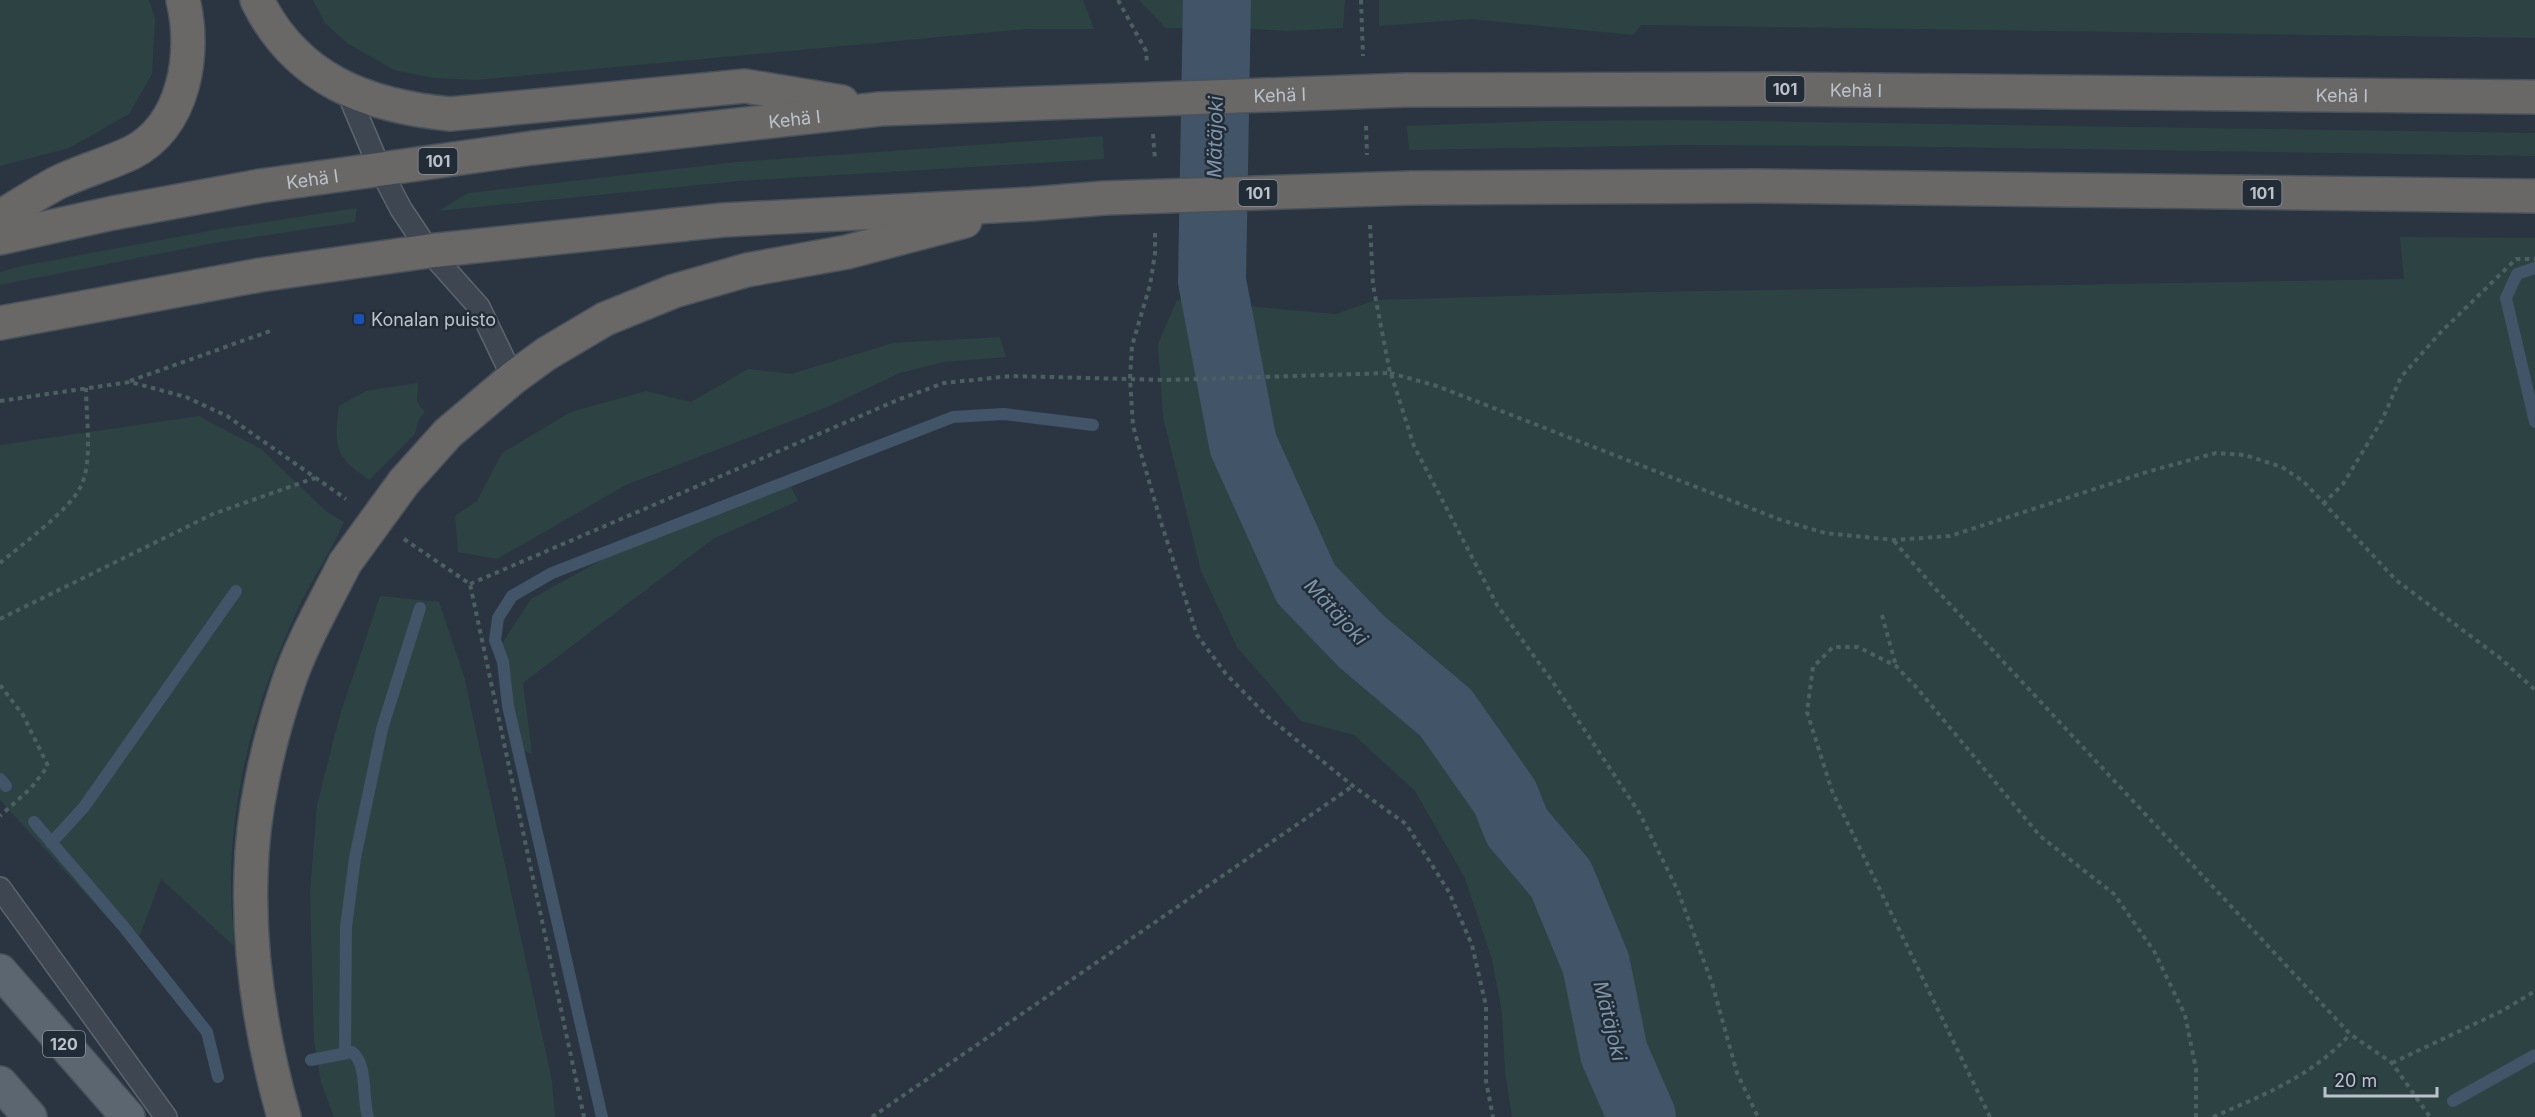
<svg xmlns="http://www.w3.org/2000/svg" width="2535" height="1117" viewBox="0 0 2535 1117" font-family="Inter,sans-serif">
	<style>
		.green { fill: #2d4343 }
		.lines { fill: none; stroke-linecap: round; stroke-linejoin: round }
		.stream { stroke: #415468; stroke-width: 12 }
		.river { stroke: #415468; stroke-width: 68 }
		.service-casing { stroke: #5c656e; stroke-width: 24 }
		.primary-casing { stroke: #48505a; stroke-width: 36 }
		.trunk-casing { stroke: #49525b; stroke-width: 36 }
		.path { stroke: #4c6061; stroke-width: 4; stroke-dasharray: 4.5 4.5; stroke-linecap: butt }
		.service { stroke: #3e4751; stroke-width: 21 }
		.primary { stroke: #5c6671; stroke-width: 33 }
		.trunk { stroke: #696866; stroke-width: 33 }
		.trunk-bridge-casing { stroke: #49525b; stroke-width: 36; stroke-linecap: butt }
		.trunk-bridge { stroke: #696866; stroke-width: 33 }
		.transit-dot { fill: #1a4fb4; stroke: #222c36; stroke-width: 2 }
		.labels { text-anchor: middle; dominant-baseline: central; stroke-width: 5; stroke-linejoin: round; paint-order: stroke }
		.shield { fill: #222c36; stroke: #8d959e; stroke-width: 1.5 }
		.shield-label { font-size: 16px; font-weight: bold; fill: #bbc2cb }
		.street-label { font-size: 18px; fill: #bbc2cb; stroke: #222c36 }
		.poi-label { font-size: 18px; fill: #bbc2cb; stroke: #222c36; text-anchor: start }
		.water-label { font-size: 20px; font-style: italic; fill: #7f95aa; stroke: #222c36 }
	</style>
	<rect width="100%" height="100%" fill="#2a3541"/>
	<path class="green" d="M0 0H149L155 19 152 74 129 114 69 148 0 166Z
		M313 0H1083L1094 29H1027L475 80 434 78 394 70 347 43 325 23Z
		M1139 0H1192L1194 28H1166Z
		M1232 0H1345L1343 28 1289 31 1233 28Z
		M1379 0H2535V38L1641 25 1633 35 1471 19 1379 26Z
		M1677 120 2535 133V156L1877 146 1682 145 1409 150 1407 126 1542 121Z
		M1103 136 1104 159 739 181 438 211 468 193 737 162Z
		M357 208 355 222 214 243 0 285V272L22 266 214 230Z
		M2400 237 2535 238V1117H1512L1505 1071 1502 1013 1492 959 1465 878 1415 791 1354 735 1301 721 1237 647 1201 571 1163 417 1158 344 1177 300 1336 314 1376 300 1650 292 2404 279Z
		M1000 337 1006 357 944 362 900 373 827 407 626 485 497 559 458 552 455 516 477 501 502 453 571 412 646 391 691 402 748 369 791 374 893 343Z
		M418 383 417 402 425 412 419 419 415 434 369 480C334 455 334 448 339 406L366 391Z
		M199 416 261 449 327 512 344 522C330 553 311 581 297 611 259 691 233 784 231 873 230 897 233 922 234 946L161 879 135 948 0 800V445Z
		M787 479 798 501 713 539 523 683 532 754 516 747 502 644 531 599 618 551Z
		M380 596 439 602 464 676 552 1081 555 1117H334L321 1082 314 1040 310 892 317 805 340 715Z"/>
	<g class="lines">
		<path class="stream" d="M2535 268 2517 274 2506 298 2535 422
			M0 779 6 786
			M34 822 123 926 207 1032 218 1077
			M51 843 84 807 236 591
			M345 1053 346 927 355 858 382 729 420 608
			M311 1060 352 1052C368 1064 362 1098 368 1117
			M2453 1101 2535 1055
			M602 1117 508 706 503 662 495 640 498 618 512 596 552 573 953 417 1004 414 1093 425"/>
		<path class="river" d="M1217 0 1212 281 1243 444 1306 584 1362 642 1446 713 1505 797 1517 827 1561 879 1596 964 1614 1053 1642 1117"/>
		<defs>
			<path id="service" d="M347 91 380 169 401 209 429 251 479 307 513 378
				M0 888 166 1117"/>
			<path id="primary" d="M0 971 128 1117
				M0 1083 30 1117"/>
			<g id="trunk">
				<path d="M257 0C296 80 367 106 450 114L745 86 842 102"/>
				<path id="s1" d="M1406 90 1771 89 2535 97"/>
				<path d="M1410 188 1758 186 2535 196"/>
				<path d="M0 217C19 206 39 192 59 182 82 171 108 164 131 153 185 126 196 53 183 0"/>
				<path id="s2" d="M0 238 113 213 260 186 532 148 880 109 1102 101"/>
				<path d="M0 323 260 275 429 251 723 220 1031 204 1105 198"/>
				<path d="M404 482 448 433 513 378 546 354 605 319 674 291 747 270 847 252 965 221"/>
				<path d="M284 1117C262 1039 248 956 251 874 252 814 268 743 287 687 301 644 325 603 345 563"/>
			</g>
		</defs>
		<use href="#service" class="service-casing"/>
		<use href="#primary" class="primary-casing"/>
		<use href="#trunk" class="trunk-casing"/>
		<path class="path" d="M1118 0 1146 51 1147 64
			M1361 0 1363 56
			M1366 126 1367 155
			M1153 134 1155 160
			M1155 233V254L1150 285 1132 346 1130 378 1133 426 1160 519 1197 635 1226 674 1267 716 1353 786 1406 824 1449 892 1472 945 1486 1006V1081L1493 1117
			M1390 373 1437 386 1781 520 1825 533 1894 540 1950 536 2150 471 2216 453 2245 455 2282 467 2304 482 2396 580 2500 658 2535 690
			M1391 374 1414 446 1497 605 1552 681 1640 814 1678 891 1712 983 1737 1073 1758 1117
			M130 381 273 330
			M0 401 130 382 186 397 227 416 346 499
			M2323 504 2343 484 2382 420 2401 377 2440 333 2516 259H2535
			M404 539 470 584 584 1117
			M1894 541 1931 584 2350 1034 2392 1063 2430 1117
			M0 563C21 545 70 510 81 486 93 461 86 416 86 388
			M470 584 900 399 944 383 1011 376 1166 380 1390 373 1373 285 1370 225
			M1882 615 1896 666
			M0 619 213 514 315 478
			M0 685 23 715 48 766 31 788 0 816
			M2392 1063 2502 1011 2535 991
			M872 1117 1353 786
			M1990 1117 1832 791 1807 712 1813 667 1833 647H1858L1896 666 1917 688 2040 836 2114 894 2154 951 2185 1015 2196 1069V1117
			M2213 1117C2263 1095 2313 1076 2350 1034"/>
		<use href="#service" class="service"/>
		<use href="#primary" class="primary"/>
		<use href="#trunk" class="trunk"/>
		<defs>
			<g id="trunk-bridge">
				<path id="s3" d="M1102 101 1406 90"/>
				<path d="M1105 198 1410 188"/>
				<path d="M345 563 404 482"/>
			</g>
		</defs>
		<use href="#trunk-bridge" class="trunk-bridge-casing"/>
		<use href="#trunk-bridge" class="trunk-bridge"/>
	</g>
	<rect class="transit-dot" x="353" y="313" width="12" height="12" rx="3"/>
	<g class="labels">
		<g class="shield">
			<rect x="1765.5" y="76" width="39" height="26" rx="4.5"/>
			<rect x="418.5" y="148" width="39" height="26" rx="4.5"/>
			<rect x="1238.5" y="180" width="39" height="26" rx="4.5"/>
			<rect x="2242.5" y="180" width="39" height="26" rx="4.5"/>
			<rect x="43" y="1031" width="42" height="26" rx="4.5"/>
		</g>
		<g class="shield-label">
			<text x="1785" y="89">101</text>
			<text x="438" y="161">101</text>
			<text x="1258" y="193">101</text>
			<text x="2262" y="193">101</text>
			<text x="64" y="1044">120</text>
		</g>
		<g class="street-label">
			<text stroke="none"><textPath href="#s1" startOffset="450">Kehä I</textPath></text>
			<text stroke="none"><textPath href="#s3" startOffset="178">Kehä I</textPath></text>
			<text stroke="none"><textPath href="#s1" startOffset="936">Kehä I</textPath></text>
			<text stroke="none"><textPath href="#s2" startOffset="804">Kehä I</textPath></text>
			<text stroke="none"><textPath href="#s2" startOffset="318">Kehä I</textPath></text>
		</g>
		<g class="poi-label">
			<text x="371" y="319">Konalan puisto</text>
		</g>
		<g class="water-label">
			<text transform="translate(1215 137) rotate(-89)">Mätäjoki</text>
			<text transform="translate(1336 612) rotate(47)">Mätäjoki</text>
			<text transform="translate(1610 1021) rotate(76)">Mätäjoki</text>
		</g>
	</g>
	<path d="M2325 1087v9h112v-9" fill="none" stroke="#bbc2cb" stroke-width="3"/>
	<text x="2334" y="1087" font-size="18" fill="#bbc2cb" stroke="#222c36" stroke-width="4.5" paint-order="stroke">20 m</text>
</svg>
